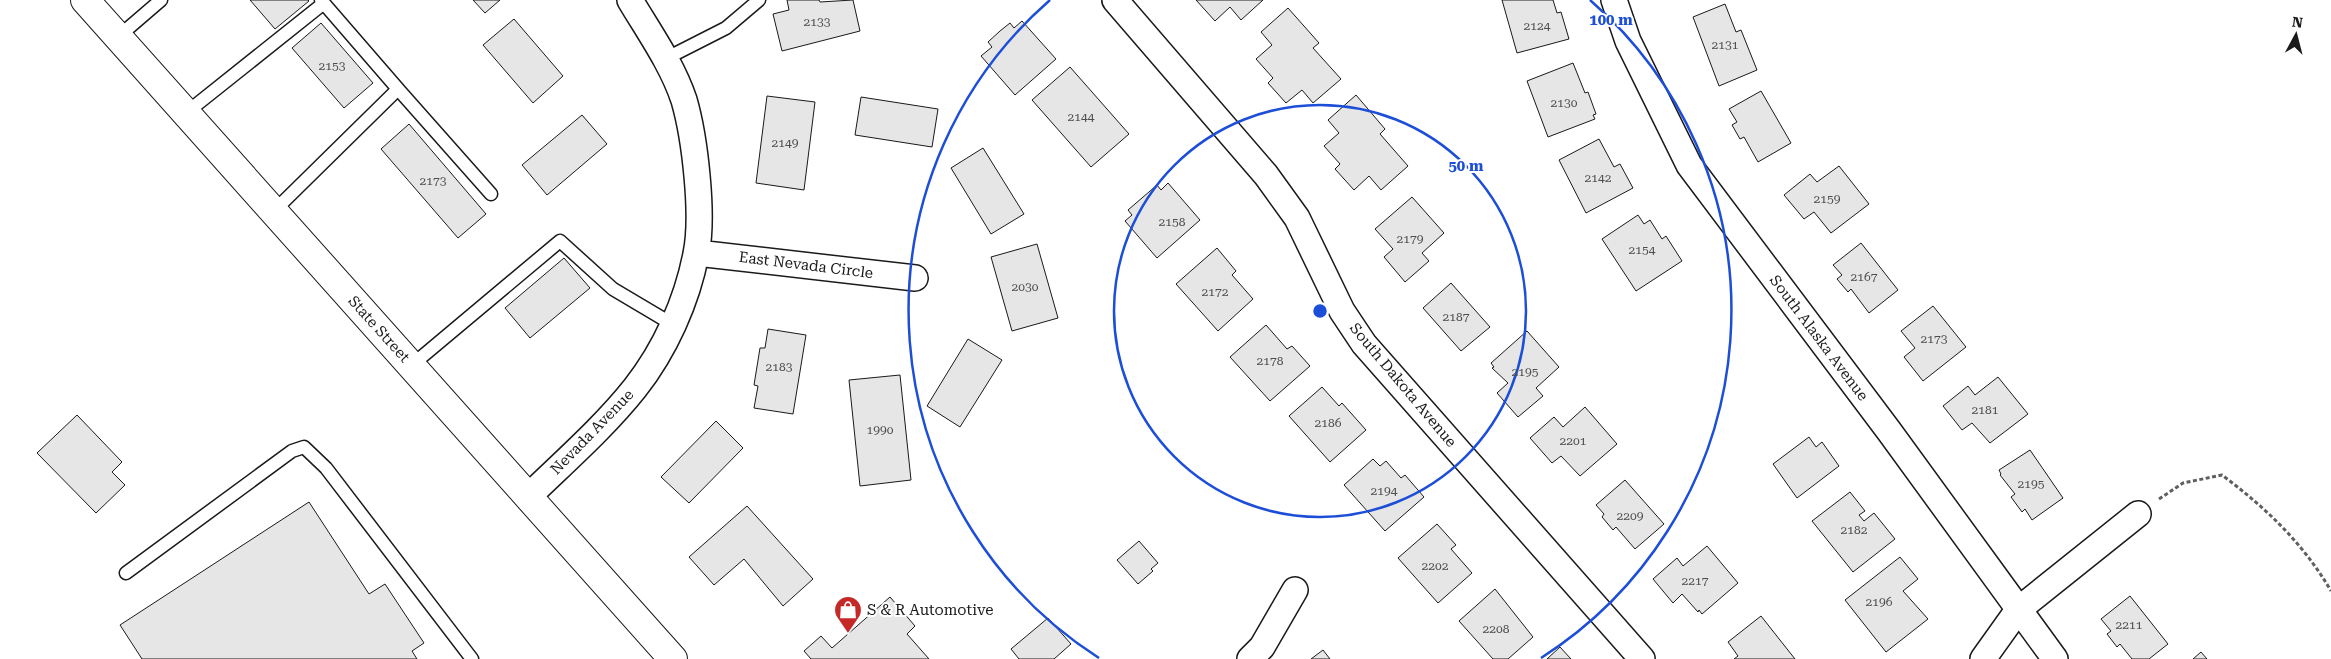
<svg xmlns="http://www.w3.org/2000/svg" width="2331" height="659" viewBox="0 0 2331 659" font-family="'Roboto Serif',serif">
	<style>
		.building { fill: #e6e6e6; stroke: #1a1a1a }
		.lines { fill: none; stroke-linecap: round; stroke-linejoin: round }
		.service-casing { stroke: #1a1a1a; stroke-width: 15 }
		.minor-casing { stroke: #1a1a1a; stroke-width: 28 }
		.primary-casing { stroke: #1a1a1a; stroke-width: 30 }
		.path { stroke: #5f5f5f; stroke-width: 3; stroke-dasharray: 4 2.5; stroke-linecap: butt }
		.service { stroke: #fff; stroke-width: 12 }
		.minor { stroke: #fff; stroke-width: 25 }
		.primary { stroke: #fff; stroke-width: 28 }
		.ring { fill: none; stroke: #1d4ed8; stroke-width: 2.5 }
		.labels { text-anchor: middle; dominant-baseline: central; stroke-width: 4; stroke-linejoin: round; paint-order: stroke }
		.number-label { font-size: 12px; fill: #4d4d4d }
		.street-label { font-size: 15px; fill: #1a1a1a; stroke: #fff }
		.poi-label { font-size: 15px; fill: #1a1a1a; stroke: #fff; text-anchor: start }
		.centre { fill: #1d4ed8; stroke: #fff; stroke-width: 2.5 }
		.ring-label { font-size: 15px; text-anchor: middle; font-weight: bold; fill: #1d4ed8; stroke: #fff; stroke-width: 4; stroke-linejoin: round; paint-order: stroke }
	</style>
	<rect width="100%" height="100%" fill="#fff"/>
	<path class="building" d="M250 0H308L309 1 275 29Z
		M473 0H500L485 13Z
		M787 0H819L820 2 853 0 860 31 782 51 773 14 789 10Z
		M1196 0H1263L1241 20 1230 7 1215 21Z
		M1502 0H1553L1557 13 1561 12 1569 39 1517 53Z
		M1725 4 1736 32 1741 30 1757 70 1719 86 1693 17Z
		M1288 8 1319 43 1313 48 1341 79 1313 103 1302 90 1286 103 1268 83 1273 78 1256 59 1272 45 1261 32Z
		M514 19 563 76 533 103 483 45Z
		M1022 21 1056 59 1015 95 981 56 992 47 988 42 1000 31 1010 23 1014 28Z
		M321 23 373 83 344 108 292 48Z
		M1573 63 1585 93 1588 92 1596 114 1593 115 1595 119 1548 137 1527 81Z
		M1070 67 1129 134 1091 167 1032 100Z
		M1761 91 1791 143 1758 162 1744 137 1740 139 1732 125 1737 122 1729 109Z
		M1356 95 1385 129 1380 134 1408 166 1381 190 1369 176 1354 190 1335 169 1340 164 1324 146 1339 133 1328 120Z
		M767 96 815 102 804 190 756 183Z
		M861 97 938 109 932 147 855 135Z
		M582 115 607 144 547 195 522 165Z
		M409 124 486 214 458 238 381 149Z
		M1599 139 1614 167 1620 164 1633 188 1586 213 1559 160Z
		M983 148 1024 214 991 234 951 168Z
		M1839 166 1869 204 1831 233 1814 212 1804 219 1784 195 1810 174 1817 182Z
		M1168 183 1200 220 1157 258 1125 221 1132 215 1128 210 1157 185 1161 190Z
		M1412 197 1444 233 1422 253 1429 261 1405 282 1384 257 1393 249 1375 229Z
		M1638 215 1644 224 1650 220 1662 239 1666 236 1682 261 1636 291 1602 239Z
		M1861 243 1898 290 1869 313 1851 289 1848 292 1837 279 1842 275 1833 265Z
		M1037 244 1058 318 1012 331 991 257Z
		M1217 248 1236 271 1232 275 1253 299 1218 331 1176 284Z
		M564 258 590 288 530 338 505 308Z
		M1451 283 1490 327 1461 351 1423 308Z
		M1933 306 1966 347 1923 381 1904 357 1915 348 1901 331Z
		M1266 325 1287 349 1292 346 1310 366 1270 401 1230 357Z
		M768 329 806 335 793 414 754 408 758 386 754 385 760 348H765Z
		M1527 331 1559 367 1536 388 1543 396 1518 417 1497 393 1508 383 1492 368 1494 367 1491 363Z
		M968 339 1002 360 960 427 927 406Z
		M900 375 911 480 860 486 849 380Z
		M1998 377 2028 414 1990 443 1972 423 1962 430 1943 406 1968 386 1975 395Z
		M1322 387 1339 406 1342 403 1366 430 1330 462 1289 416Z
		M1585 407 1617 444 1580 476 1561 456 1552 463 1530 438 1554 417 1563 427Z
		M77 415 122 462 112 472 125 485 96 513 37 453Z
		M716 421 743 448 689 503 661 477Z
		M1809 437 1816 447 1822 442 1839 466 1797 498 1773 464Z
		M2030 450 2063 498 2032 520 2025 509 2022 512 2011 497 2015 494 2000 475 2001 474 1999 470Z
		M1373 459 1380 466 1386 461 1401 478 1405 475 1424 497 1385 531 1344 485Z
		M1625 480 1664 524 1635 549 1616 527 1613 530 1602 517 1604 514 1596 505Z
		M1850 492 1865 511 1859 515 1864 521 1874 513 1895 539 1853 572 1812 521Z
		M309 502 369 594 385 584 424 643 412 651 417 659H142L120 625Z
		M747 506 813 579 783 606 744 559 714 585 689 557Z
		M1437 524 1456 545 1451 549 1472 573 1438 603 1398 558Z
		M1139 541 1158 563 1151 569 1153 571 1138 584 1117 560Z
		M1707 546 1738 583 1702 614 1699 610 1698 612 1682 594 1673 603 1653 579 1677 558 1683 566Z
		M1900 557 1918 579 1903 591 1928 619 1886 652 1845 600Z
		M1495 589 1533 637 1508 659H1493L1459 621Z
		M2130 596 2168 644 2149 659H2132L2120 644 2117 647 2107 634 2111 631 2101 619Z
		M890 597 915 626 907 634 929 659H811L804 651 821 636 832 648Z
		M1761 616 1795 659H1734L1738 656 1728 642Z
		M1048 618 1071 644 1054 659H1019L1011 649Z
		M1560 647 1571 659H1547Z
		M1323 650 1330 659H1311Z
		M2201 652 2207 659H2193Z"/>
	<g class="lines">
		<defs>
			<path id="service" d="M118 37 161 0
				M665 59 726 28 759 0
				M398 89 491 194
				M186 113 324 3
				M274 211 398 89 321 0
				M412 365 560 241 613 289 672 324
				M126 573 292 451 304 447 326 468 472 659"/>
			<path id="minor" d="M1115 0 1266 175 1297 218 1342 311 1364 344 1642 659
				M1614 0 1628 41 1689 165 1889 431 2055 659
				M697 253 915 278
				M529 496C565 461 604 427 635 388 665 350 687 301 696 254 704 216 695 138 684 100 672 64 649 32 630 0
				M1250 659 1262 647 1295 590
				M1983 659 2018 610 2138 514"/>
			<path id="primary" d="M85 0 673 659"/>
		</defs>
		<use href="#service" class="service-casing"/>
		<use href="#minor" class="minor-casing"/>
		<use href="#primary" class="primary-casing"/>
		<path class="path" d="M2159 499 2183 483 2222 475C2266 508 2303 543 2331 591"/>
		<use href="#service" class="service"/>
		<use href="#minor" class="minor"/>
		<use href="#primary" class="primary"/>
	</g>
	<g class="ring">
		<circle cx="1320" cy="311" r="206"/>
		<path d="M1099 658A412 412 0 0 1 1050 0M1590 0A412 412 0 0 1 1541 658"/>
	</g>
	<defs>
		<symbol id="shop-pin" viewBox="-11 -11 22 30"><path d="M0 17L-7.5 6A9.5 9.5 0 1 1 7.5 6Z" fill="#c62828" stroke="#fff"/><path d="M-5-2.5h2.3a2.7 3.5 0 0 1 5.4 0H5L5.5 6h-11ZM-1.5-2.5h3a1.5 2.3 0 0 0-3 0Z" fill="#fff"/></symbol>
	</defs>
	<g fill-rule="evenodd">
		<use href="#shop-pin" x="832" y="594" width="32" height="43"/>
	</g>
	<g class="labels">
		<g class="number-label">
			<text x="817" y="22">2133</text>
			<text x="1537" y="26">2124</text>
			<text x="1725" y="45">2131</text>
			<text x="332" y="66">2153</text>
			<text x="1564" y="103">2130</text>
			<text x="1081" y="117">2144</text>
			<text x="785" y="143">2149</text>
			<text x="1598" y="178">2142</text>
			<text x="433" y="181">2173</text>
			<text x="1827" y="199">2159</text>
			<text x="1172" y="222">2158</text>
			<text x="1410" y="239">2179</text>
			<text x="1642" y="250">2154</text>
			<text x="1864" y="277">2167</text>
			<text x="1025" y="287">2030</text>
			<text x="1215" y="292">2172</text>
			<text x="1456" y="317">2187</text>
			<text x="1934" y="339">2173</text>
			<text x="1270" y="361">2178</text>
			<text x="779" y="367">2183</text>
			<text x="1525" y="372">2195</text>
			<text x="1985" y="410">2181</text>
			<text x="1328" y="423">2186</text>
			<text x="880" y="430">1990</text>
			<text x="1573" y="441">2201</text>
			<text x="2031" y="484">2195</text>
			<text x="1384" y="491">2194</text>
			<text x="1630" y="516">2209</text>
			<text x="1854" y="530">2182</text>
			<text x="1435" y="566">2202</text>
			<text x="1695" y="581">2217</text>
			<text x="1879" y="602">2196</text>
			<text x="2129" y="625">2211</text>
			<text x="1496" y="629">2208</text>
		</g>
		<g class="street-label">
			<text transform="translate(806 265) rotate(7)">East Nevada Circle</text>
			<text transform="translate(379 329) rotate(48)">State Street</text>
			<text transform="translate(1819 338) rotate(53)">South Alaska Avenue</text>
			<text transform="translate(1403 385) rotate(50)">South Dakota Avenue</text>
			<text transform="translate(592 432) rotate(-46)">Nevada Avenue</text>
		</g>
		<g class="poi-label">
			<text x="867" y="610">S &amp; R Automotive</text>
		</g>
	</g>
	<circle cx="1320" cy="311" r="8" class="centre"/>
	<g class="ring-label">
		<text x="1611" y="25">100 m</text>
		<text x="1466" y="171">50 m</text>
	</g>
	<g transform="translate(2296 35) rotate(7)" stroke="#ffffff" stroke-width="4" paint-order="stroke">
	<path d="M0-4L9 19L0 12L-9 19Z" fill="#1a1a1a"/>
	<text y="-8" font-size="14" font-weight="bold" text-anchor="middle" fill="#1a1a1a">N</text>
	</g>
</svg>
